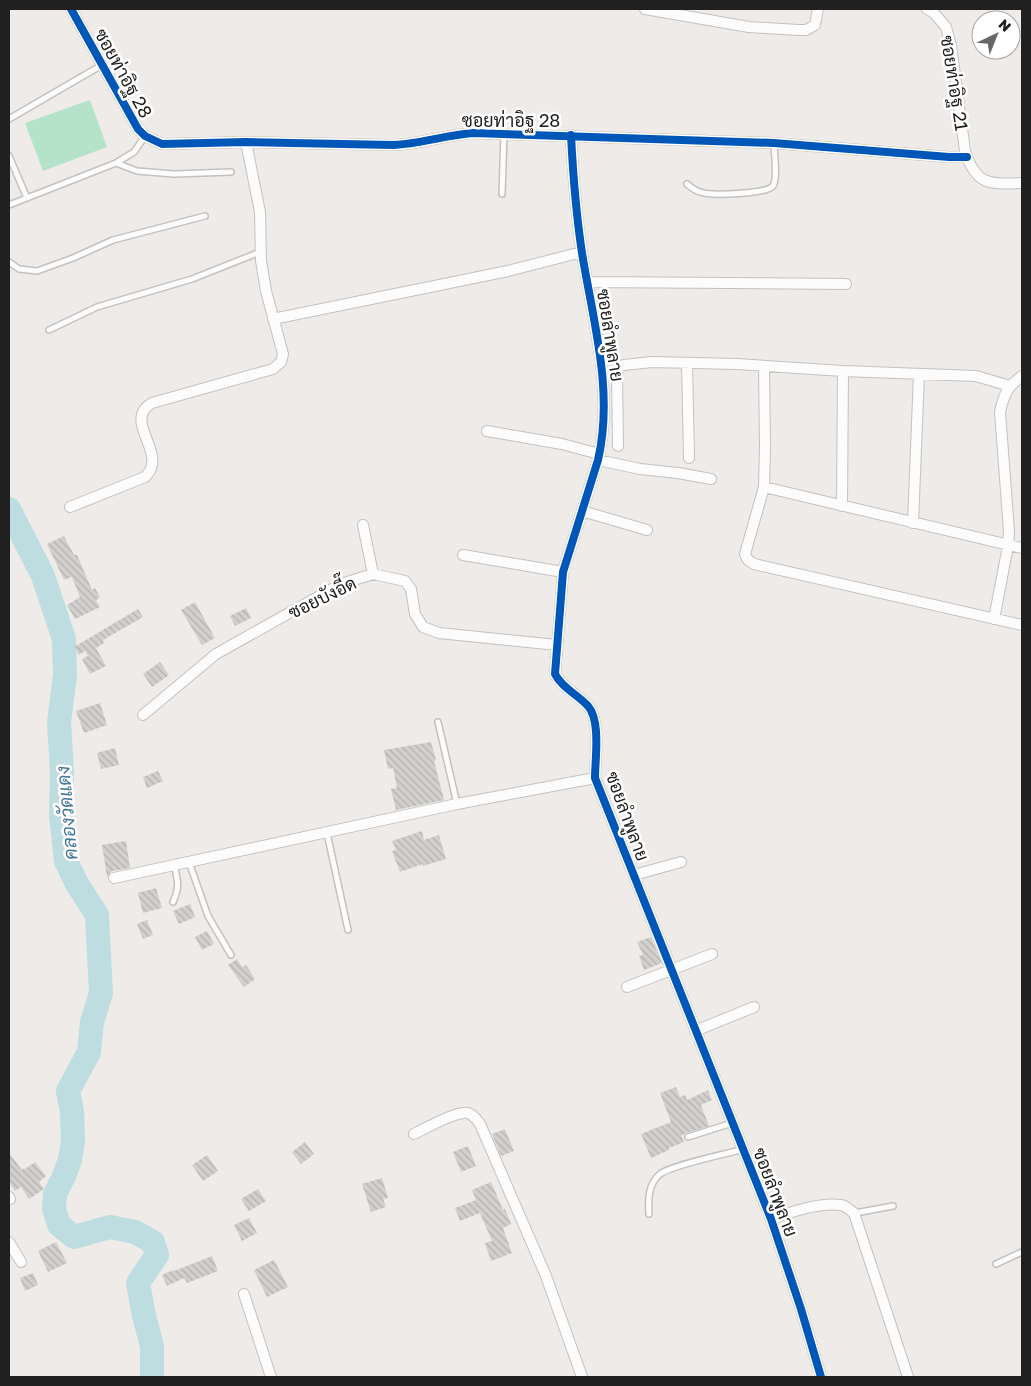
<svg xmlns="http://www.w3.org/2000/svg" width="1031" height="1386" viewBox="0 0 1031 1386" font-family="'Golos Text',Sarabun,sans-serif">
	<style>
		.pitch { fill: #b5e3ca }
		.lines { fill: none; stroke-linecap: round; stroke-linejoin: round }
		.river { stroke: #bddde0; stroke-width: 24 }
		.building { fill: url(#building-back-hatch) }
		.service-casing { stroke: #c4c2c1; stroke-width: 8 }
		.minor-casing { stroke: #c4c2c1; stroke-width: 12 }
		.service { stroke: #fcfcfc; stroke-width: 5 }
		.minor { stroke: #fcfcfc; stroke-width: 10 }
		.cycleway-casing { stroke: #fff; stroke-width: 11 }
		.cycleway { stroke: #0057b8; stroke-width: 8 }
		.labels { text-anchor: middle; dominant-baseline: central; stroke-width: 5; stroke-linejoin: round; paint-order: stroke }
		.street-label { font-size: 18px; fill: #202020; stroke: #fff }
		.water-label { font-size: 19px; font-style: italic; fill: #447796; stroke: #fff }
	</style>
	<defs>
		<pattern id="building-back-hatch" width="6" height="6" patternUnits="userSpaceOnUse" patternTransform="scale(1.25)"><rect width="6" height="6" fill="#d2d0ce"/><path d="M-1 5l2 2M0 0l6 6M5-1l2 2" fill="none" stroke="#b4b2b1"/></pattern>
	</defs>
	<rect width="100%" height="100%" fill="#eeebe8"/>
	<path class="pitch" d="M90 100 107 147 43 171 25 123Z"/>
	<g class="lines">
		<path class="river" d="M9 509 43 576 64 639 65 675 59 722 62 772 61 815 66 861 77 884 97 915 101 993 92 1022 89 1052 68 1091 72 1112 73 1141 70 1160 64 1176 55 1194 54 1209 59 1225 74 1237 110 1227 135 1232 153 1242 157 1255 138 1283 144 1316 152 1346V1377"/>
	</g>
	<path class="building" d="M64 536 74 555H77L92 590 95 588 100 597 96 600 100 607 75 619 67 605 80 597 72 577 64 580 47 544Z
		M195 602 215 638 202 645 181 610Z
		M246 608 251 618 235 626 230 616Z
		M138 609 143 617 103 640 104 643 96 648 106 666 90 674 82 659 88 656 85 651 79 655 74 647Z
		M160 662 169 675 152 687 143 674Z
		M100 703 107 725 84 733 76 711Z
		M431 742 436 760 434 761 444 800 396 810 391 789 397 788 393 768 388 769 384 750Z
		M115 748 119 765 101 769 97 753Z
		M158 771 163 781 147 788 143 777Z
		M422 831 424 840 439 835 446 859 423 866V864L400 872 392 851 396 850 392 841Z
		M126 841 130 868 112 871 107 877 102 845Z
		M156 888 162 908 143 913 138 893Z
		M190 904 195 917 179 924 173 911Z
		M147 920 153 935 143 939 137 924Z
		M207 931 214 944 202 950 195 937Z
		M651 937 662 963 644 970 639 956 643 955 637 942Z
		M237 959 242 967 246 965 255 979 244 987 228 965Z
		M676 1087 680 1097 685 1095 687 1100 708 1090 712 1100 701 1105 709 1126 686 1133 681 1136 684 1142 669 1148V1150L651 1158 641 1134 671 1122 660 1093Z
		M505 1129 514 1151 501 1156 492 1134Z
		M305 1142 314 1154 301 1164 292 1152Z
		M468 1146 476 1166 461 1172 453 1152Z
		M9 1153 22 1170 24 1168 25 1169 35 1162 46 1176 39 1182 44 1189 29 1199 21 1187 15 1191 9 1182Z
		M207 1155 218 1171 203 1181 192 1165Z
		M382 1178 388 1198 383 1199 386 1207 371 1212 362 1184Z
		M491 1182 503 1210 505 1209 511 1224 503 1228 512 1253 491 1261 485 1243 492 1241 480 1213 460 1221 455 1208 476 1200 472 1190Z
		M258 1189 266 1201 249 1211 241 1199Z
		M249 1218 257 1233 242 1241 234 1225Z
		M56 1242 67 1263 48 1272 38 1251Z
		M212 1256 218 1271 187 1283 184 1278 167 1286 162 1275 173 1270 174 1271Z
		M274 1260 288 1287 267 1297 254 1270Z
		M33 1273 38 1285 25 1291 20 1278Z"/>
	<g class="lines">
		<defs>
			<path id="service" d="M9 119 102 65
				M9 156 27 198
				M116 163 137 171 174 174 231 172
				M687 184C691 187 695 191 700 192 710 196 767 194 773 186 778 178 774 153 774 143
				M502 194 504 134
				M9 205 116 163 134 152 145 136
				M9 262 19 269 37 271 73 258 113 240 205 216
				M49 330 97 307 192 279 260 252
				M438 722 457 804
				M327 833 348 930
				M189 862 208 916 231 955
				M173 902C180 887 178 881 174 865
				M688 1137 732 1123
				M855 1213 893 1206
				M649 1214C648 1200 648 1184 660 1174 672 1165 726 1154 744 1149
				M996 1264 1022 1252"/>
			<path id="minor" d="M71 9 138 129 145 136 162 144 246 142 393 145C420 144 446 135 473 133L774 143 949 157H967
				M645 9 749 27 798 30H806L815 25 818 9
				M927 9 933 12 946 27 951 45 965 151C976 186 990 184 1022 183
				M571 135C573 175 576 213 582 253 593 321 614 391 598 460L563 572 555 674C562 688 577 694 588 706 601 721 595 759 595 778L771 1219 801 1309 821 1377
				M587 282 846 284
				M273 319 508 271 582 252
				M687 363 689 458
				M764 366 765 447 764 487 745 554 748 560 754 564 1022 625
				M487 431 562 444 599 454
				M618 446 617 373 620 366 624 365 652 362 737 364 843 371 976 376 1010 386
				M598 460 640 469 678 473 711 479
				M764 487 1022 548
				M842 506 843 371
				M70 507 145 477C170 454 121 421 152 403L273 369 281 362 283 354 266 291 261 261 260 212 246 142
				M582 511 647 530
				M913 523 919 374
				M363 525 373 574
				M463 555 563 572
				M994 619 1008 546 1009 531 1000 412C1004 394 1007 387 1022 376
				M143 715 216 654 341 584 373 574 405 581 411 589 415 614 423 627 439 633 557 645
				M634 875 681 862
				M114 878 457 804 595 778
				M627 987 712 954
				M695 1031 754 1007
				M414 1134C426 1128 456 1111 468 1113 474 1115 477 1120 480 1124L546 1276 582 1377
				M9 1197 10 1199
				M771 1219C791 1212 820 1202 841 1205 846 1206 850 1210 854 1213L908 1377
				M9 1242 21 1262
				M244 1294 271 1377"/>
		</defs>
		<use href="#service" class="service-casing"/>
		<use href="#minor" class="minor-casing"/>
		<use href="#service" class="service"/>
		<use href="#minor" class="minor"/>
		<defs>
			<path id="cycleway" d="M71 9 138 129 145 136 162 144 246 142 393 145C420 144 446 135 473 133L774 143 949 157H967
				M571 135C573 175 576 213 582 253 593 321 614 391 598 460L563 572 555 674C562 688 577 694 588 706 601 721 595 759 595 778L771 1219 801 1309 821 1377"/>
		</defs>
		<use href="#cycleway" class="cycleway-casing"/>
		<use href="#cycleway" class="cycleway"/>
	</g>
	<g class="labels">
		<g class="street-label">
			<text transform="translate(124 73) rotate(61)">ซอยท่าอิฐ 28</text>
			<text transform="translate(955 83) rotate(81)">ซอยท่าอิฐ 21</text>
			<text x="511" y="120">ซอยท่าอิฐ 28</text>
			<text transform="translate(611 335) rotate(81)">ซอยลำพูลาย</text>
			<text transform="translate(322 597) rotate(-26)">ซอยบังอี๊ด</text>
			<text transform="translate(628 816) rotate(70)">ซอยลำพูลาย</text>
			<text transform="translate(776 1192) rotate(69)">ซอยลำพูลาย</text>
		</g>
		<g class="water-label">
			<text transform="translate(66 813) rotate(-95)">คลองวัดแดง</text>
		</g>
	</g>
	<rect width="1031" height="1386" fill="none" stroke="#202020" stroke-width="20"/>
	<g transform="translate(996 35) rotate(43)"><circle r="24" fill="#ffffff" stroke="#a6a6a6"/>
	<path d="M0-4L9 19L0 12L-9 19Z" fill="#686766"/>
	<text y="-8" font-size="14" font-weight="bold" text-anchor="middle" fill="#202020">N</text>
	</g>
</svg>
